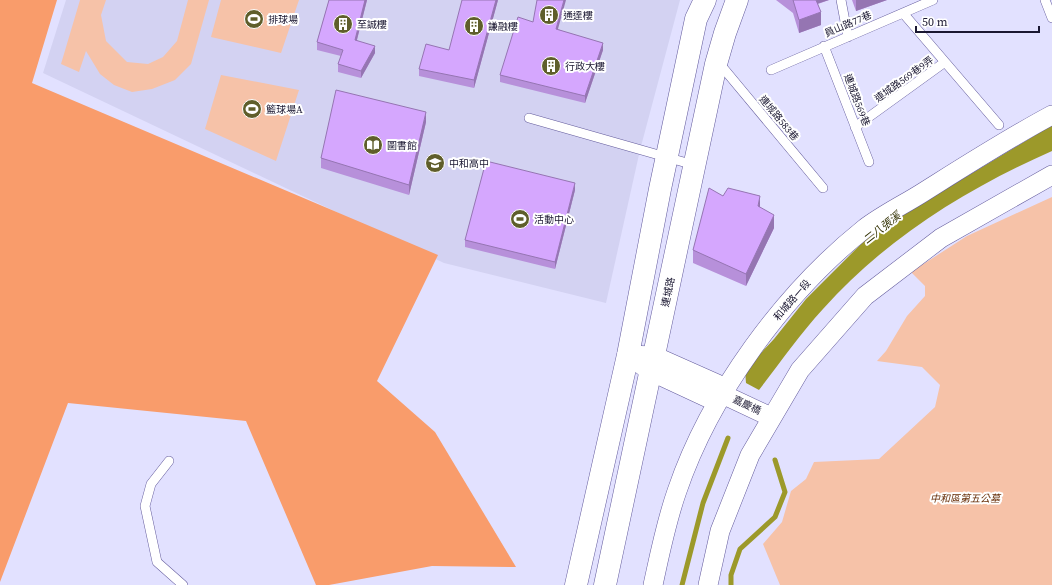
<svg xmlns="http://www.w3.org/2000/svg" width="1052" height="585" viewBox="0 0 1052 585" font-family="'Source Serif 4','Noto Sans TC',serif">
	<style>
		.built { fill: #d3d2f2 }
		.green { fill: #f6c2a8 }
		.forest { fill: #f99c6b }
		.water { fill: #9c992a }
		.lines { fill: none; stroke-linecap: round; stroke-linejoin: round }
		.stream { stroke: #9c992a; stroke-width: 5 }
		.lane-casing { stroke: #645c9d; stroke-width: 10 }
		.street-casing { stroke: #645c9d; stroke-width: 20 }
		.secondary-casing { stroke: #645c9d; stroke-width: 23 }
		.lane { stroke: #fff; stroke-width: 9 }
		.street { stroke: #fff; stroke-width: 19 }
		.secondary { stroke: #fff; stroke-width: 22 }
		.wall { fill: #b790da }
		.shaded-wall { fill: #9575b2 }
		.building { fill: #d5a7fe; stroke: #9575b2 }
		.labels { text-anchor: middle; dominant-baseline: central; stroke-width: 4; stroke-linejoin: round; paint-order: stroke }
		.poi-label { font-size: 10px; fill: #1a1731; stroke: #fff; text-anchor: start }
		.street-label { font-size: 10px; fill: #1a1731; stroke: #fff }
		.park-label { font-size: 10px; font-style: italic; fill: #672e08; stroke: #fff }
		.water-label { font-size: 11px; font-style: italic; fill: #313001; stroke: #fff }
	</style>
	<rect width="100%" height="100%" fill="#e2e1ff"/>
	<path class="built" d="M66 0H680L640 150 606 303 444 263 43 73Z"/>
	<path class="green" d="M80 0H106L101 15 106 41 127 62 148 64 163 57 177 41 188 0H209L191 64 175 80 152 89 132 92 114 85 100 74 86 51 79 72 61 64Z
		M221 0H299L281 53 211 37Z
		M221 75 299 90 276 161 205 129Z
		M1052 197V585H780L763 544 782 522 791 491 806 479 814 462 879 459 935 407 940 385 922 367 877 361 886 351 907 316 925 296V286L911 272 967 236Z"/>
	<path class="forest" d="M0 0H57L32 83 438 255 377 381 435 432 516 567 432 566 329 585H316L246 421 68 403 0 582Z"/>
	<path class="water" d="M1052 125V151C968 188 885 239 823 309 800 334 780 363 759 390L746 383 745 370 774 339 806 299 871 234Z"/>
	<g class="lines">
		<path class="stream" d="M682 585 703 503 728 438
			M731 585V575L740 549 775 517 785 492 775 460"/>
		<defs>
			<path id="lane" d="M841 0 848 37
				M1045 0 1052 18
				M903 13 999 125
				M824 46 869 162
				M717 65 724 69 823 188
				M771 70 933 0
				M529 118 694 165
				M855 127 945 62
				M169 461 151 484 145 506 157 562 183 585"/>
			<path id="street" d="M628 355 654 356 717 384 722 394
				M639 363 650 371 708 398 722 394
				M722 394 771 417
				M653 585C660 553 666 522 677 491 710 394 784 293 864 229 882 215 903 205 922 193 965 166 1007 139 1052 115
				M708 585 720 531 750 455 800 370 865 296 941 238 1052 175"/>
			<path id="secondary" d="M576 585 628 355 660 189 696 19 705 0
				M605 585 716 64 725 33 737 0"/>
		</defs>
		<use href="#lane" class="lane-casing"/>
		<use href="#street" class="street-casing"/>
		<use href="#secondary" class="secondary-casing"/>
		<use href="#lane" class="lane"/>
		<use href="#street" class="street"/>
		<use href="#secondary" class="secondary"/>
	</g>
	<path class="wall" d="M329 0H367L357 40 375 53 361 78 338 72V64L341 56 317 50V42Z
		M498 0 474 88 419 76V69L449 50Z
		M776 0H829L818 4 821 25 799 33 793 13Z
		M852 0H887L856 11Z
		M558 29 603 50 585 103 500 82V75Z
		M426 122 409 195 321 168V158Z
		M575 190 555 269 465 247V240Z
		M760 207 774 228 746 286 693 263V250Z"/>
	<path class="shaded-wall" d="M365 0H367L355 47V40Z
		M496 0H498L474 88V80Z
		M564 0H566L556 36V29Z
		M813 0H829L813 5Z
		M856 0H887L856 11Z
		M821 12V25L799 33V20Z
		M603 43V50L585 103V96Z
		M375 46V53L361 78V71Z
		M426 112V122L409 195V185Z
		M575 183V190L555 269V262Z
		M760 196V209L758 206Z
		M774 215V228L746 286V274Z"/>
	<path class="building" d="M329 0H365L355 40 375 46 361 71 338 64 343 50 317 42Z
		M462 0H496L474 80 419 69 426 44 449 50Z
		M537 0H564L556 29 603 43 585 96 500 75 518 17 533 22Z
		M793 0H816L821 12 799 20Z
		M336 90 426 112 409 185 321 158Z
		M486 161 575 183 555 262 465 240Z
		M709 188 723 196 728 188 760 196 758 206 774 215 746 274 693 250Z"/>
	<defs>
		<symbol id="building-disc" viewBox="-11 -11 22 22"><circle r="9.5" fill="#5f5e2b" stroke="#fff"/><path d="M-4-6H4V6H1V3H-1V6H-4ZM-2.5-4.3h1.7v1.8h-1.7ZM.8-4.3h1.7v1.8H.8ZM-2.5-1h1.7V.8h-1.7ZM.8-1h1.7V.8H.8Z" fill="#fff"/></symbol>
		<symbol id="stadium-disc" viewBox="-11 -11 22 22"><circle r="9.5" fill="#5f5e2b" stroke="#fff"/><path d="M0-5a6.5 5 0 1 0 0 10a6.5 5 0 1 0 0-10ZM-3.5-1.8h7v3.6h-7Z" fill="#fff"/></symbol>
		<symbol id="library-disc" viewBox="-11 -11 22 22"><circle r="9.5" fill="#5f5e2b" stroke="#fff"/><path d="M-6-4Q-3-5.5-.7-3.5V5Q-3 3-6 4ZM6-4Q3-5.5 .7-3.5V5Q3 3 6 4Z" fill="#fff"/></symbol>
		<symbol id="school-disc" viewBox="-11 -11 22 22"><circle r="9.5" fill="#5f5e2b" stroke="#fff"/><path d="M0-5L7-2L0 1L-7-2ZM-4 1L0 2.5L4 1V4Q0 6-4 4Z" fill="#fff"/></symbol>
	</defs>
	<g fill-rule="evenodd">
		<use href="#building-disc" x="538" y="4" width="22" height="22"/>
		<use href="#stadium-disc" x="243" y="8" width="22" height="22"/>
		<use href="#building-disc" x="332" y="13" width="22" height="22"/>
		<use href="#building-disc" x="463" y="15" width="22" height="22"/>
		<use href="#building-disc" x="540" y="55" width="22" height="22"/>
		<use href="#stadium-disc" x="241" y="98" width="22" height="22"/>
		<use href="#library-disc" x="362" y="134" width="22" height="22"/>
		<use href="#school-disc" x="424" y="152" width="22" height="22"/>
		<use href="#stadium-disc" x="509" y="208" width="22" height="22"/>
	</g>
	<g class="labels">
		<g class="poi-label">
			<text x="563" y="15">通達樓</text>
			<text x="268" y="19">排球場</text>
			<text x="357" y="24">至誠樓</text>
			<text x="488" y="26">謙融樓</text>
			<text x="565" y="66">行政大樓</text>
			<text x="266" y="109">籃球場A</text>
			<text x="387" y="145">圖書館</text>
			<text x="449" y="163">中和高中</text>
			<text x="534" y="219">活動中心</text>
		</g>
		<g class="street-label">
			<text transform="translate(848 24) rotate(-23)">員山路77巷</text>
			<text transform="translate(904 79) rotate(-36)">連城路569巷9弄</text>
			<text transform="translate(857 100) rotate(69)">連城路569巷</text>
			<text transform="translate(779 118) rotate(50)">連城路583巷</text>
			<text transform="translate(668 292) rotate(-78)">連城路</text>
			<text transform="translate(792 300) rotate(-49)">和城路一段</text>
			<text transform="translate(747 405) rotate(25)">嘉慶橋</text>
		</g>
		<g class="park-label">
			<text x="965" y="498">中和區第五公墓</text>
		</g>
		<g class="water-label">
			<text transform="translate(882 228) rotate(-38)">二八張溪</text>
		</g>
	</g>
	<path d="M916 26v6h123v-6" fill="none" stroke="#1a1731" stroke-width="2"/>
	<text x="922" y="26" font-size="12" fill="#1a1731" stroke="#ffffff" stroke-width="3" paint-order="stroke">50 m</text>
</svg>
